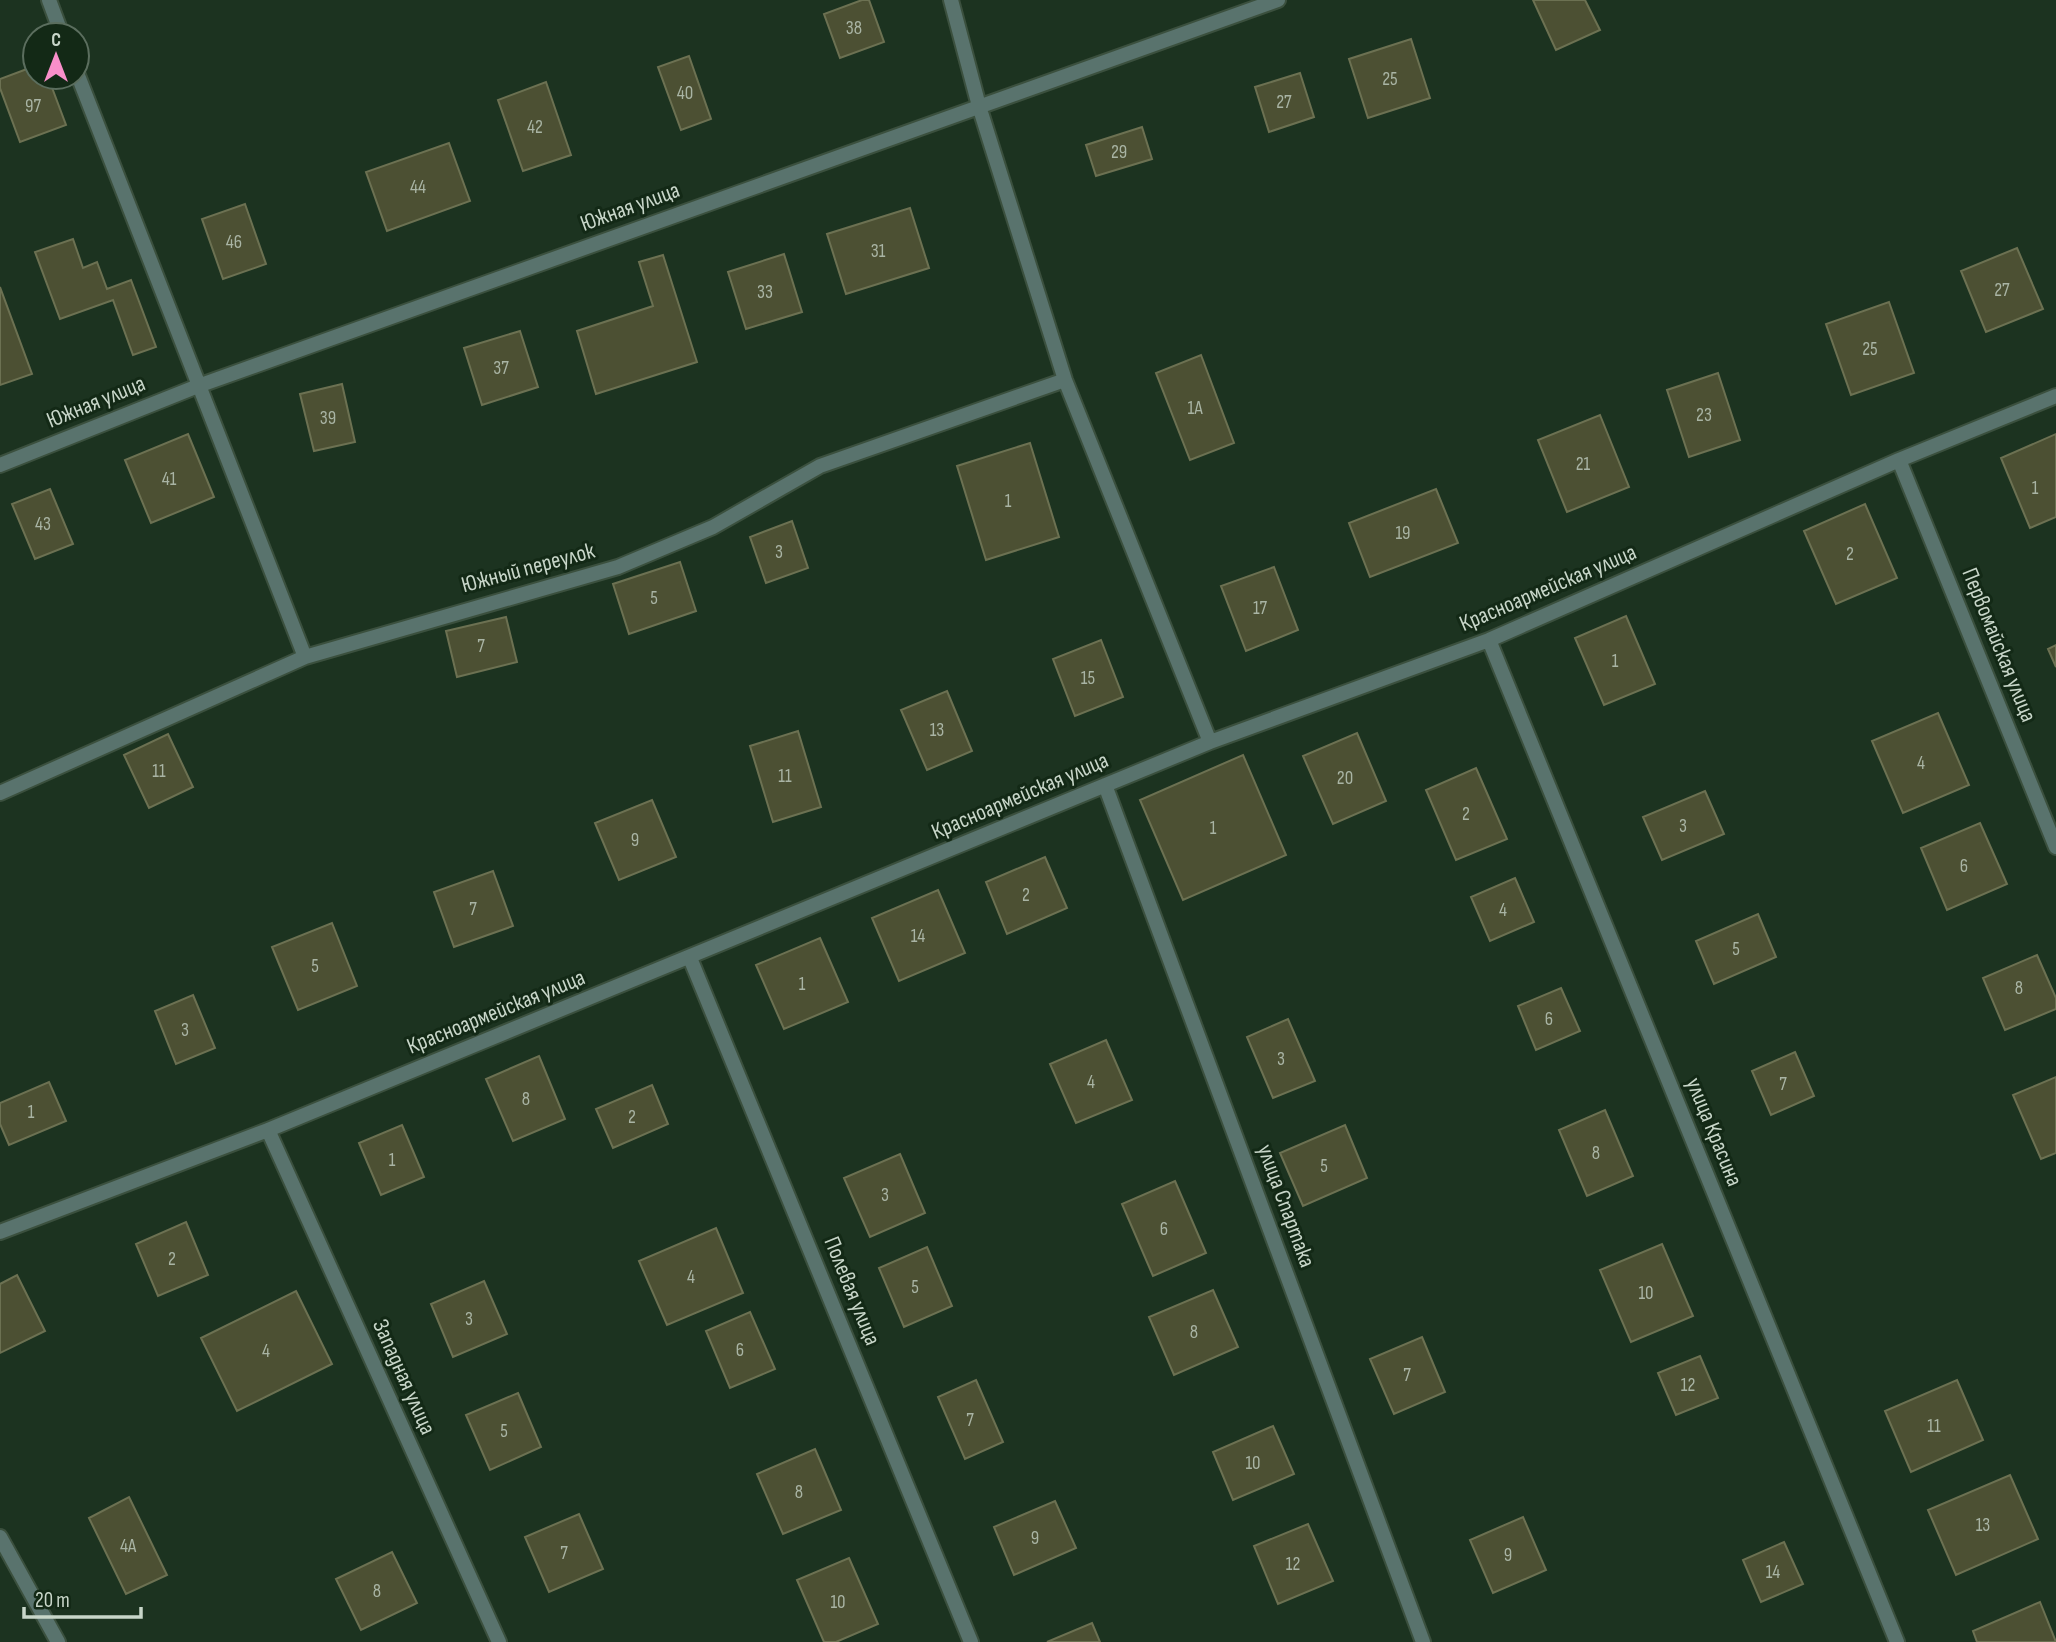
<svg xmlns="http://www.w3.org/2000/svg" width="2056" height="1642" viewBox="0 0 2056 1642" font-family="'Sofia Sans Condensed',sans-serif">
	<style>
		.building { fill: #4c5033; stroke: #6c7152; stroke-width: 2 }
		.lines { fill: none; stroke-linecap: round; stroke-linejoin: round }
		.minor-casing { stroke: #3b503e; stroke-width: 18 }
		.tertiary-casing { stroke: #3b503e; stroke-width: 18 }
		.minor { stroke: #59736d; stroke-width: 14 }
		.tertiary { stroke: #59736d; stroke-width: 14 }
		.labels { text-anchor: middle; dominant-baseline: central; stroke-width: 6; stroke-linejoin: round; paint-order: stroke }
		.number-label { font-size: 19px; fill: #a9b4a4 }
		.street-label { font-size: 23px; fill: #c8d6c9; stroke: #132916 }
	</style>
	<rect width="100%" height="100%" fill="#1c3320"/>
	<path class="building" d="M862 0H869L884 42 840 58 824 14Z
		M1533 0H1585L1600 30 1556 50Z
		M1411 39 1430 98 1368 118 1349 59Z
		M689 56 711 119 681 130 658 67Z
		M35 66V77H48L66 125 20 142 0 88V79Z
		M1300 73 1314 117 1269 132 1255 87Z
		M546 82 571 155 523 171 498 100Z
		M1142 127 1152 159 1096 176 1086 145Z
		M449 143 470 201 387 231 366 172Z
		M245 204 266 264 223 279 202 219Z
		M910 208 929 268 846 294 827 234Z
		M73 239 83 268 97 262 107 289 131 280 156 347 133 355 113 300 60 319 35 252Z
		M2017 248 2043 309 1986 332 1961 271Z
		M784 254 802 312 746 329 728 272Z
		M663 255 697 362 596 394 577 331 653 306 639 262Z
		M0 287 32 374 0 385Z
		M1889 302 1914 373 1851 395 1826 324Z
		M520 331 538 387 482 405 464 348Z
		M1201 355 1234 443 1190 460 1156 373Z
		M1718 373 1740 440 1689 457 1667 390Z
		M342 384 355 442 314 451 300 394Z
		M1600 415 1629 487 1567 512 1538 440Z
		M188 434 214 497 151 523 125 460Z
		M2056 434V517L2030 528 2001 458Z
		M1030 443 1059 537 986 560 957 466Z
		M50 489 73 544 35 559 12 504Z
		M1436 489 1458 543 1370 577 1349 523Z
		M1865 504 1897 578 1836 604 1804 531Z
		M792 521 808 568 766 583 750 537Z
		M680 562 696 611 629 634 613 584Z
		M1274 567 1298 630 1246 651 1221 586Z
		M1626 616 1655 684 1604 705 1575 638Z
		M506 617 517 662 457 677 446 631Z
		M1101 640 1123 697 1075 716 1053 659Z
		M2056 645V667L2048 649Z
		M947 691 972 751 927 770 901 710Z
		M1938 713 1969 785 1903 813 1872 741Z
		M798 731 821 807 773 822 750 746Z
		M1357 733 1386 801 1333 824 1303 756Z
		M168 734 193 787 149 808 124 755Z
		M1243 755 1286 855 1183 900 1140 800Z
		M1476 768 1507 839 1456 860 1426 790Z
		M1705 791 1724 834 1662 860 1643 817Z
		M652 800 676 857 619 880 595 823Z
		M1980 823 2007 884 1947 910 1921 848Z
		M1045 857 1067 908 1007 934 986 882Z
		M493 871 513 926 454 947 434 892Z
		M1515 878 1534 922 1490 941 1471 897Z
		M938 890 965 953 899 981 872 918Z
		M1758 914 1776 957 1714 984 1696 941Z
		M332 923 357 986 298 1010 272 947Z
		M820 938 848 1002 784 1029 756 965Z
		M2037 955 2056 998V1009L2005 1030 1983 978Z
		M1561 988 1580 1031 1536 1050 1518 1006Z
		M193 995 215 1048 176 1064 155 1011Z
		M1288 1019 1315 1081 1273 1098 1247 1037Z
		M1106 1040 1132 1100 1076 1123 1050 1064Z
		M1795 1052 1814 1096 1771 1115 1752 1071Z
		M539 1056 565 1119 513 1141 486 1079Z
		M2056 1077V1153L2041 1159 2013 1095Z
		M49 1082 66 1121 9 1145 0 1124V1103Z
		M652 1085 668 1124 613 1148 596 1109Z
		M1605 1110 1633 1176 1587 1196 1559 1130Z
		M402 1125 424 1177 381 1195 359 1143Z
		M1345 1125 1367 1178 1303 1206 1280 1153Z
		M900 1154 925 1213 870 1237 844 1178Z
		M1175 1181 1206 1253 1153 1276 1122 1204Z
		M186 1222 208 1275 158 1296 136 1244Z
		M716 1228 743 1293 667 1325 639 1261Z
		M1662 1244 1693 1316 1631 1342 1600 1270Z
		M927 1247 952 1306 904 1327 879 1268Z
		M17 1275 45 1331 0 1353V1284Z
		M484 1281 507 1334 453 1357 431 1304Z
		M1213 1290 1238 1347 1174 1375 1149 1317Z
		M296 1291 332 1364 237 1411 201 1338Z
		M750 1312 775 1369 730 1388 706 1331Z
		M1422 1337 1445 1392 1394 1414 1370 1359Z
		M1700 1356 1718 1398 1676 1415 1658 1373Z
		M976 1380 1003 1442 965 1459 938 1397Z
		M1957 1380 1983 1440 1911 1472 1885 1411Z
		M518 1393 541 1447 490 1470 466 1415Z
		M1273 1426 1294 1474 1233 1500 1213 1452Z
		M815 1449 841 1510 783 1534 757 1474Z
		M2010 1475 2038 1539 1956 1575 1928 1510Z
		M129 1497 167 1575 126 1594 89 1518Z
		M1055 1501 1076 1548 1014 1575 994 1527Z
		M579 1514 603 1569 549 1592 525 1537Z
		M1523 1517 1546 1570 1493 1593 1470 1540Z
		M1308 1524 1333 1581 1278 1604 1254 1546Z
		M1784 1542 1803 1584 1761 1602 1743 1560Z
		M392 1552 417 1603 361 1630 336 1579Z
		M849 1558 878 1624 836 1642H824L797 1580Z
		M2040 1602 2056 1642H1977L1973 1631Z
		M1092 1623 1100 1642H1047Z"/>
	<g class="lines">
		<defs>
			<path id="minor" d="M49 0 62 35
				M951 0 979 106 1065 380 1210 742
				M77 73 305 657
				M1899 460 2056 847
				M0 465 198 386 1278 0
				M1489 640 1897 1642
				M1105 785 1423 1642
				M0 793 305 657 618 567 713 527 820 466 1065 380
				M690 958 971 1642
				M268 1130 499 1642
				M0 1232 268 1130 1210 742 1489 640 1899 460 2056 396"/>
			<path id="tertiary" d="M0 1537 58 1642"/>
		</defs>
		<use href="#minor" class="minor-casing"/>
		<use href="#tertiary" class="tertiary-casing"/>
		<use href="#minor" class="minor"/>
		<use href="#tertiary" class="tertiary"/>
	</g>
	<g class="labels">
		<g class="number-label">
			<text x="854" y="28">38</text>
			<text x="1390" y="79">25</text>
			<text x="685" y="93">40</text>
			<text x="1284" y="102">27</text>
			<text x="33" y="106">97</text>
			<text x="535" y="127">42</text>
			<text x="1119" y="152">29</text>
			<text x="418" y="187">44</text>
			<text x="234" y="242">46</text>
			<text x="878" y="251">31</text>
			<text x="2002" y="290">27</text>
			<text x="765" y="292">33</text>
			<text x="1870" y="349">25</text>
			<text x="501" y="368">37</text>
			<text x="1195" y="408">1А</text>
			<text x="1704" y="415">23</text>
			<text x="328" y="418">39</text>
			<text x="1583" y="464">21</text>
			<text x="169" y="479">41</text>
			<text x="2035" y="488">1</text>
			<text x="1008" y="501">1</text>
			<text x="43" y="524">43</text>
			<text x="1403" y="533">19</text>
			<text x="779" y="552">3</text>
			<text x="1850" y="554">2</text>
			<text x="654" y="598">5</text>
			<text x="1260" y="608">17</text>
			<text x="481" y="646">7</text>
			<text x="1615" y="661">1</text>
			<text x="1088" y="678">15</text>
			<text x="937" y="730">13</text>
			<text x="1921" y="763">4</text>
			<text x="159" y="771">11</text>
			<text x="785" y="776">11</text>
			<text x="1345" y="778">20</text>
			<text x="1466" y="814">2</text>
			<text x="1683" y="826">3</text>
			<text x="1213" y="828">1</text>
			<text x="635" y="840">9</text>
			<text x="1964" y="866">6</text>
			<text x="1026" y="895">2</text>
			<text x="473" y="909">7</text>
			<text x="1503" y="910">4</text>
			<text x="918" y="936">14</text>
			<text x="1736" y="949">5</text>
			<text x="315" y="966">5</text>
			<text x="802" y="984">1</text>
			<text x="2019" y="988">8</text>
			<text x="1549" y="1019">6</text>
			<text x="185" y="1030">3</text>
			<text x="1281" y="1059">3</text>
			<text x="1091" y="1082">4</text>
			<text x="1783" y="1084">7</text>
			<text x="526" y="1099">8</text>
			<text x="31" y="1112">1</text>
			<text x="632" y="1117">2</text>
			<text x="1596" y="1153">8</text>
			<text x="392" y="1160">1</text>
			<text x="1324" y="1166">5</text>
			<text x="885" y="1195">3</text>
			<text x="1164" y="1229">6</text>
			<text x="172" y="1259">2</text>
			<text x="691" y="1277">4</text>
			<text x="915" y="1287">5</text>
			<text x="1646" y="1293">10</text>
			<text x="469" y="1319">3</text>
			<text x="1194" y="1332">8</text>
			<text x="740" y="1350">6</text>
			<text x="266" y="1351">4</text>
			<text x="1407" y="1375">7</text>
			<text x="1688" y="1385">12</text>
			<text x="970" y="1420">7</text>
			<text x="1934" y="1426">11</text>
			<text x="504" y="1431">5</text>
			<text x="1253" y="1463">10</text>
			<text x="799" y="1492">8</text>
			<text x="1983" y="1525">13</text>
			<text x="1035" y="1538">9</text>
			<text x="128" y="1546">4А</text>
			<text x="564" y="1553">7</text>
			<text x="1508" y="1555">9</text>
			<text x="1293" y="1564">12</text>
			<text x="1773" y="1572">14</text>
			<text x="377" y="1591">8</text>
			<text x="838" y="1602">10</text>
		</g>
		<g class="street-label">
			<text transform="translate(630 207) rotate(-20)">Южная улица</text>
			<text transform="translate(96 402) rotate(-22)">Южная улица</text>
			<text transform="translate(528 568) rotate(-15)">Южный переулок</text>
			<text transform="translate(1548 588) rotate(-23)">Красноармейская улица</text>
			<text transform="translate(1999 645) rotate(68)">Первомайская улица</text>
			<text transform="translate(1020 796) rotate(-23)">Красноармейская улица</text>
			<text transform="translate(496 1012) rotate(-22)">Красноармейская улица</text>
			<text transform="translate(1714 1132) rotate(68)">улица Красина</text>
			<text transform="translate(1286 1206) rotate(70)">улица Спартака</text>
			<text transform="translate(852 1291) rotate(68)">Полевая улица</text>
			<text transform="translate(404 1377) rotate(66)">Западная улица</text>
		</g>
	</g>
	<g transform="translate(56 56)"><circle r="33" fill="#132916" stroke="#5b6e5e" stroke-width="2"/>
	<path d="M0-5L12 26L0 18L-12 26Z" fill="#f98fca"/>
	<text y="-10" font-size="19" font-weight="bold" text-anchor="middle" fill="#c8d6c9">С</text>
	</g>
	<path d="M24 1607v10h117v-10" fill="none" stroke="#c8d6c9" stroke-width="3.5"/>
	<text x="35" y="1607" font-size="21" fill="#c8d6c9" stroke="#132916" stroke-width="5" paint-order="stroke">20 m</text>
</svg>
